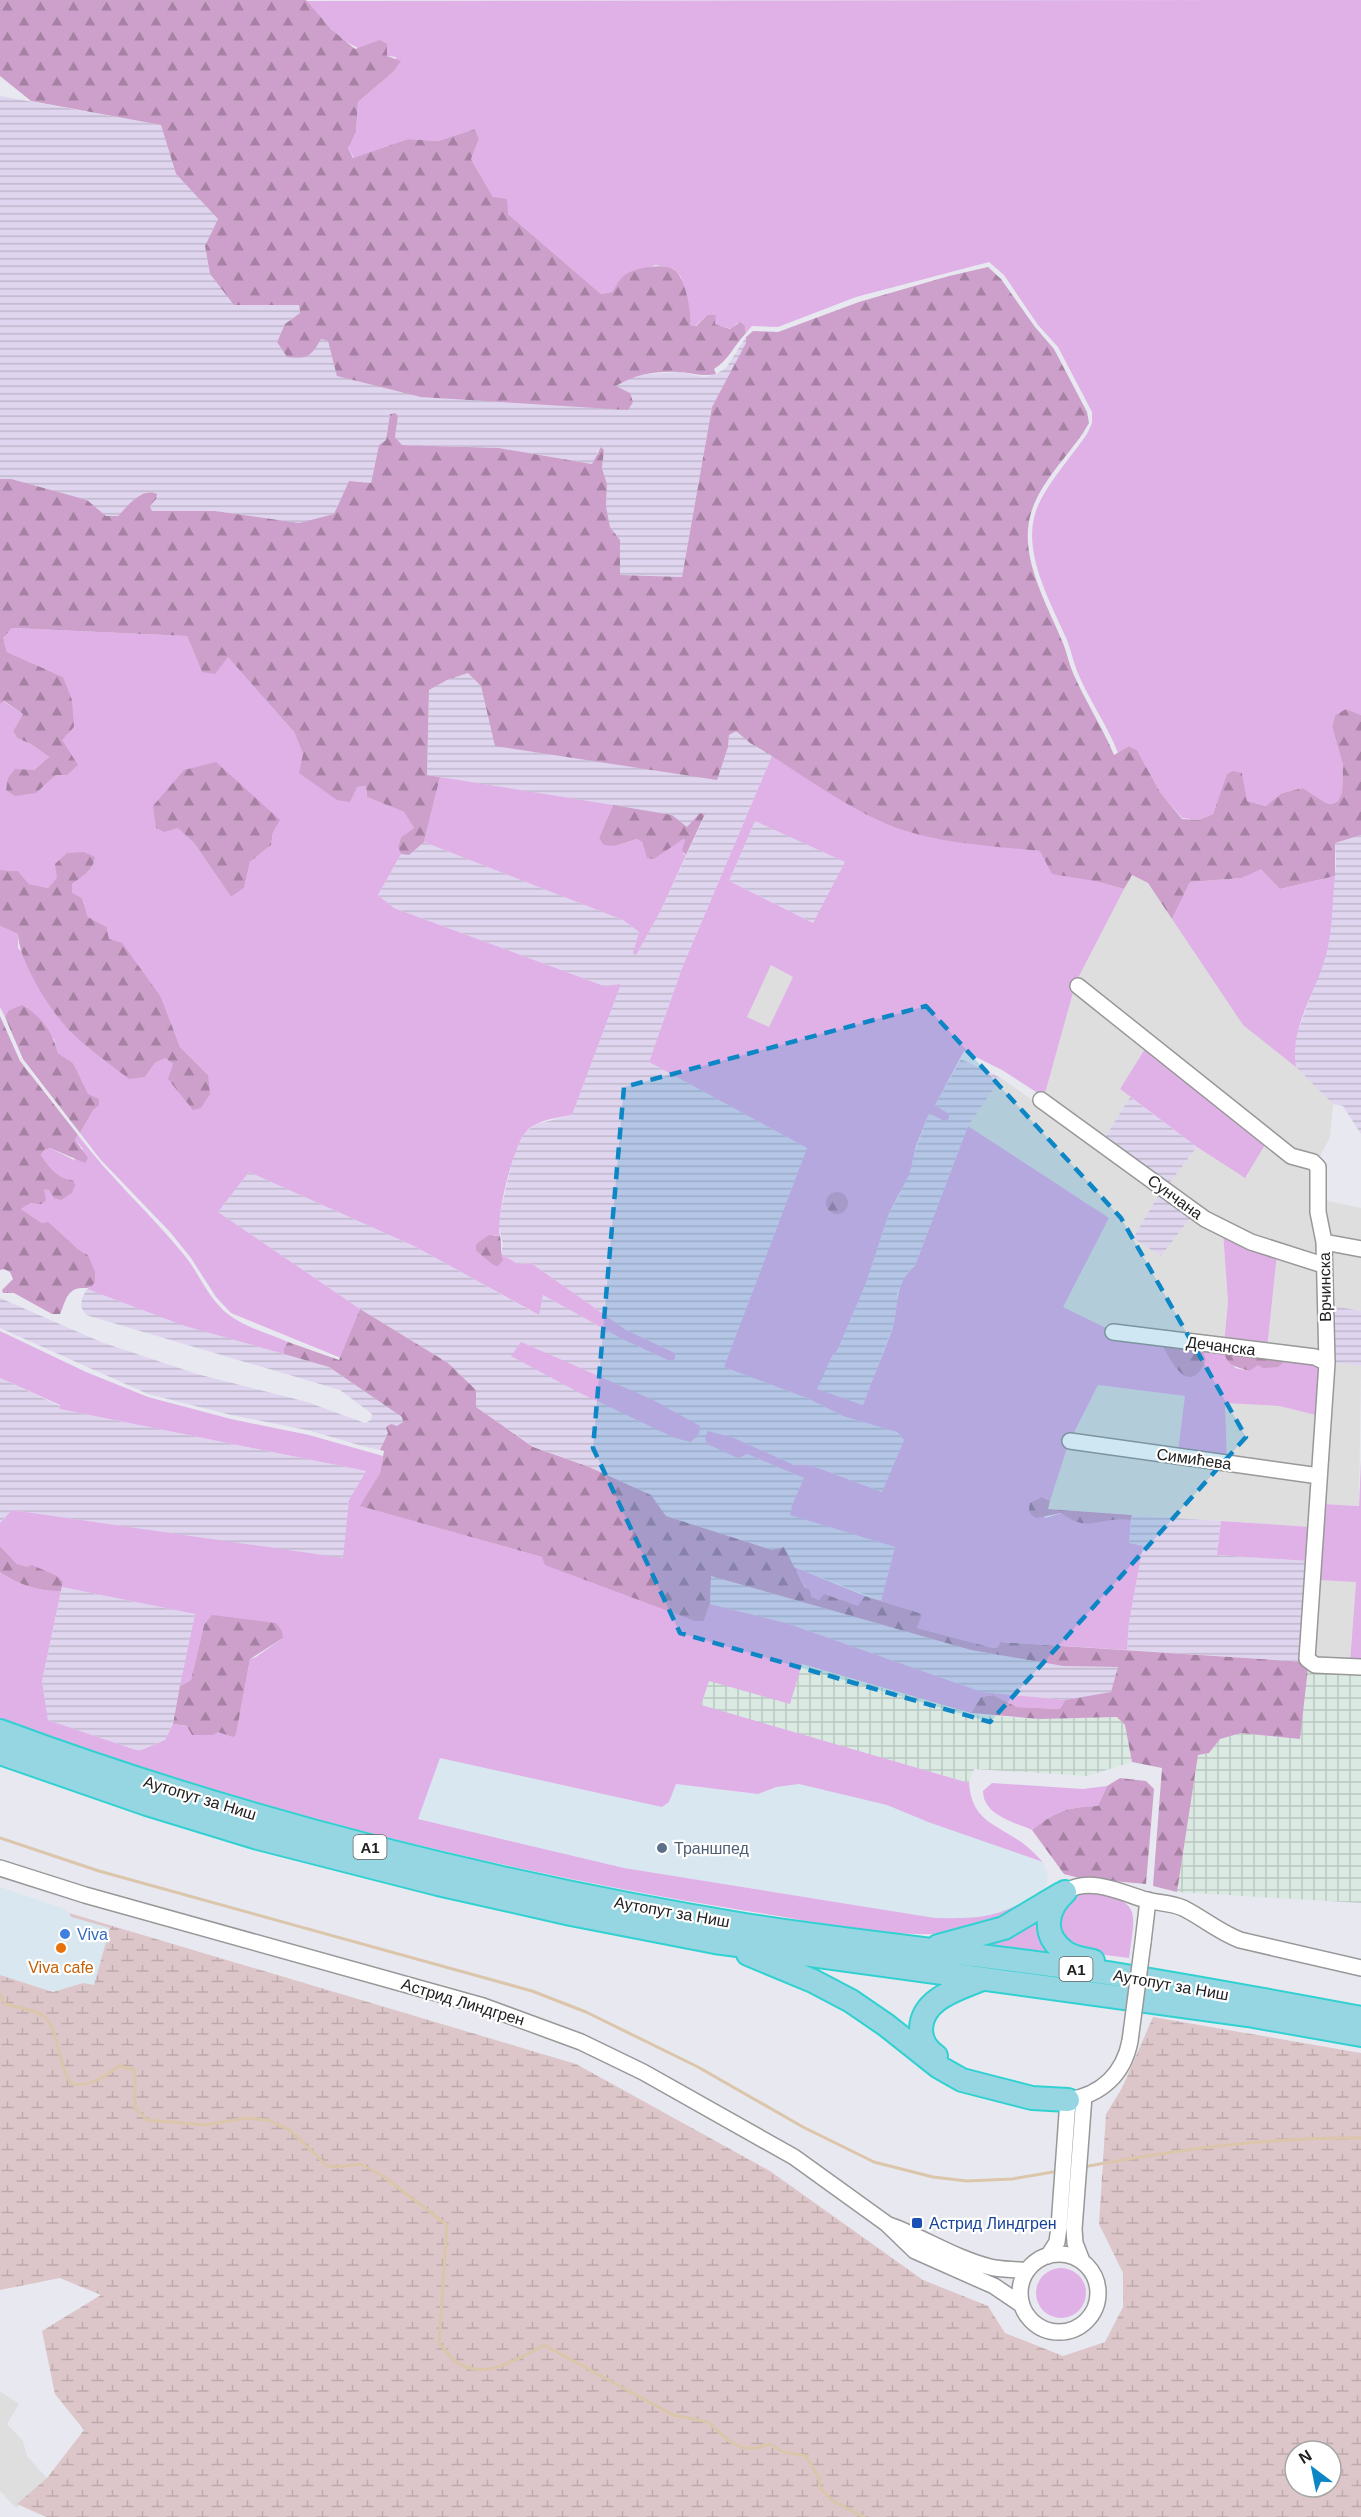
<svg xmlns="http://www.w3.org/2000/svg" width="1361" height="2517" viewBox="0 0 1361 2517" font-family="Helvetica,sans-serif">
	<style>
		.residential { fill: #dededf }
		.commercial { fill: #d8e7f0 }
		.industrial { fill: url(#industrial-grid) }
		.farmland { fill: url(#farmland-rules) }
		.grass { fill: #dfb1e7; fill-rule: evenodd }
		.forest { fill: url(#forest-firs) }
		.wetland { fill: url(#wetland-marsh); fill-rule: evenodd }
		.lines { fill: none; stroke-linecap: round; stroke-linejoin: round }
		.stream { stroke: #dbc6ab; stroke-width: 3 }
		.minor-casing { stroke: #989898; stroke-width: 18 }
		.highway-casing { stroke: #32d1d1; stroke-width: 26 }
		.minor { stroke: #fff; stroke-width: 15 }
		.highway { stroke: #95d6e2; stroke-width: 22 }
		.minor-bridge-casing { stroke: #989898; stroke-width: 18; stroke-linecap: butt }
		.minor-bridge { stroke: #fff; stroke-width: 15 }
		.marked { fill: #0c86c5; fill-opacity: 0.2; stroke: #0c86c5; stroke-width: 4.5; stroke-dasharray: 12 8; stroke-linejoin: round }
		.service-dot { fill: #5c6f8a; stroke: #fff; stroke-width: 2 }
		.shop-dot { fill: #3f7fe0; stroke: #fff; stroke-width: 2 }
		.food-dot { fill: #e8710a; stroke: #fff; stroke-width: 2 }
		.transit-dot { fill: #1a4fb4; stroke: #fff; stroke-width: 2 }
		.labels { text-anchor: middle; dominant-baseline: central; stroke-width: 4.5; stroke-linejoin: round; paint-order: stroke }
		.shield { fill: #fff; stroke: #646464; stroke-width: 1.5 }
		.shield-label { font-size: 15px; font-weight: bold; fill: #212121 }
		.street-label { font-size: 16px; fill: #212121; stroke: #fff }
		.service-label { font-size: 16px; fill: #4e5e75; stroke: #fff; text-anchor: start }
		.shop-label { font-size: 16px; fill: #366cbe; stroke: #fff; text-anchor: start }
		.food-label { font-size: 16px; fill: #c56008; stroke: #fff }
		.transit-label { font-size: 16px; fill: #164399; stroke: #fff; text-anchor: start }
	</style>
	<defs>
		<pattern id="industrial-grid" width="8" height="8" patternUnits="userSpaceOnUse" patternTransform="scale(1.5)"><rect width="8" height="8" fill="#dae9e2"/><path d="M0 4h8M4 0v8" fill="none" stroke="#bbc8c2"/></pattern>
		<pattern id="farmland-rules" width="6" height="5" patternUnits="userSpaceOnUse" patternTransform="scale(1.5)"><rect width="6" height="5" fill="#dfd5ee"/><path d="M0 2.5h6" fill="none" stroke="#bfb7cc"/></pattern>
		<pattern id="forest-firs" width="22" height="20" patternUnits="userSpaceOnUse" patternTransform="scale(1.5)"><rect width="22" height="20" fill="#cd9fcb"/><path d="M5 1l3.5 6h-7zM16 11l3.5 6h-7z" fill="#a681a4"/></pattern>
		<pattern id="wetland-marsh" width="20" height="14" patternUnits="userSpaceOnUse" patternTransform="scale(1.5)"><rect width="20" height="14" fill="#ddc6c9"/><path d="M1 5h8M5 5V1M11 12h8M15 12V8" fill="none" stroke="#bdaaac"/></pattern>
	</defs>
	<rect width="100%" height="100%" fill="#e8e8f0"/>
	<path class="residential" d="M1131 875 1148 883 1243 1025 1301 1070 1333 1104 1330 1137 1317 1162 1298 1157 1076 982Z
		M771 965 793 977 769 1027 747 1017Z
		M1075 986 1148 1044 1120 1089 1130 1097 1102 1142 1044 1097Z
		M1001 1078 1161 1191 1134 1237 1193 1214 1223 1232 1228 1302 1224 1344 1109 1330 1062 1307 1109 1218 968 1126Z
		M1268 1140 1312 1164 1321 1262 1252 1240 1167 1186 1197 1147 1245 1178Z
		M1323 1200 1361 1208V1245L1329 1240Z
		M1336 1250 1361 1254V1311L1328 1305V1256Z
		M1277 1254 1322 1268 1324 1360 1267 1349Z
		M1331 1362 1361 1366 1359 1506 1323 1504Z
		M1098 1385 1186 1396 1178 1451 1073 1437Z
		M1225 1403 1279 1406 1320 1416 1315 1469 1227 1459Z
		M1068 1445 1313 1481 1312 1527 1047 1509Z
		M1318 1580 1356 1582 1350 1663 1317 1660 1314 1657Z
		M0 2391 19 2404 7 2424 23 2441 27 2456 47 2478 16 2508 0 2491Z"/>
	<path class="commercial" d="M440 1758 662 1807 669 1802 676 1784 758 1794 776 1787 799 1784 887 1805 928 1822 1043 1862 1048 1875 1045 1889 1010 1910 979 1919 935 1918 624 1868 418 1819Z
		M0 1887 65 1909 71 1917 110 1928 94 1986 83 1983 54 1992 0 1975Z"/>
	<path class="industrial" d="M801 1664 978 1715 1040 1719 1117 1717 1125 1725 1132 1762 1087 1776 974 1769 969 1783 701 1706 708 1681Z
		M1308 1668 1361 1671V1903L1177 1892 1198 1755 1209 1753 1220 1739 1241 1733 1299 1739Z"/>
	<path class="farmland" d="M0 96 161 125 176 174 218 219 205 246 210 274 235 305H299L300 313 285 324 277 342 287 357 321 339 631 394 615 386 634 375 680 372 704 377 716 374 726 368 746 337 747 343 712 407 682 577 620 575V540L610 527 606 506 607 484 602 468 604 450H598L593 464 499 448 402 445 395 437 398 416 390 414 386 440 379 445 371 483 349 481 334 514 299 523 215 511H152L150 506 156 499 141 494 118 516H106L87 500 0 479Z
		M468 673 481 686 496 746 728 747 729 735 736 731 750 743 772 756 682 968 649 1062 807 1148 724 1367 807 1398 843 1416 897 1432 904 1440 882 1492 810 1465H794L734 1438 747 1454 804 1478 792 1505 791 1515 895 1547 881 1601 794 1567 784 1547 772 1550 666 1516 651 1495 589 1467 534 1447 476 1407V1390L448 1363 360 1309 218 1212 249 1172 414 1246 538 1315 543 1295 622 1339 670 1361 675 1353 626 1330 531 1263 518 1264 501 1254 503 1245 498 1222 514 1153 525 1132 537 1124 572 1115 621 984 604 986 394 908 378 895 401 854H409L424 842 623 920 639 932 634 953 636 954 661 910 705 815 700 813 687 828 672 815 427 775 429 690 447 680Z
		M755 821 846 862 813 923 729 881Z
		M1361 835V1134L1343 1106 1333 1104 1296 1067 1293 1051 1296 1036 1326 954 1336 863 1335 843Z
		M961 1059 1001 1078 968 1126 915 1266 907 1273 897 1294 898 1302 893 1326 863 1405 816 1389 832 1356 837 1351 866 1283 889 1213 899 1196 929 1113 944 1121 949 1114 935 1105Z
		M1130 1097 1197 1147 1167 1186 1102 1142Z
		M1161 1191 1193 1214 1161 1256 1133 1238Z
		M87 1289 187 1326 329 1367 402 1417 403 1422 388 1433 380 1450 362 1446 311 1431 231 1415 148 1394 0 1328V1298L101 1342 197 1374 307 1402 365 1423 371 1420 372 1414 340 1390 86 1315 81 1307 82 1298Z
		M1328 1305 1361 1311V1366L1331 1362Z
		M0 1378 60 1406V1409L366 1471 349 1500 344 1559 12 1510 0 1523Z
		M1132 1515 1221 1521 1217 1555 1308 1561 1305 1662 1127 1650 1129 1622 1143 1546 1129 1543Z
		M711 1576 971 1650 1063 1666 1118 1667 1116 1681 1111 1692 1065 1700 982 1692 786 1623 710 1604Z
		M62 1587 195 1614 173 1724 165 1740 139 1751 48 1720 42 1681Z"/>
	<path class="grass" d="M1361 0V715L1346 709 1335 715 1332 727 1343 765 1342 792 1338 801 1332 804 1326 803 1303 788 1282 793 1267 806 1246 801 1242 773 1227 775 1213 814 1199 820 1182 818 1160 792 1137 750 1129 746 1118 753C1107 724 1088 699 1077 671 1073 661 1071 650 1067 640 1051 603 1023 555 1035 514 1042 489 1072 456 1087 434L1092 423V412L1058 347 1038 325 1004 275 989 262 856 297 778 327 752 326 746 333 745 326 737 323 731 329 715 324 716 316 707 315 695 326 690 325 681 277 674 269 656 265 623 276 612 292 601 294 508 214 493 197 471 159 479 139 475 129 438 141 408 139 354 158 348 148 356 132 358 102 392 73 396 57C349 53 335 34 306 1Z
		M12 628 187 636 202 672 228 656 294 732 303 754 357 787 366 786 367 797 404 812 414 828 401 837 398 847 401 854 378 895 394 908 604 986 621 984 572 1115C556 1118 535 1120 525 1133 513 1147 495 1219 500 1236L494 1235 476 1244V1251L493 1265 501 1254 518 1264 531 1263 626 1330 675 1353V1359L670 1361 622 1339 543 1295 539 1315 414 1246 249 1172 218 1212 360 1309 341 1358 231 1313 216 1297 191 1258 170 1232 100 1159 80 1133 94 1109 73 1063 58 1053 54 1039 8 1011 5 1017 0 1007V926L18 934V948L145 1077 155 1063 165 1058 173 1064 208 1075 180 1047 161 997 109 939 107 927 88 917 82 898 72 894V884C82 877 94 870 95 857L57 879 48 888 29 884 18 871 0 870V704L3 701 23 714 13 731 17 738 31 744 49 757 34 770 36 793 56 775 62 740 63 677 7 652 3 638ZM178 827 273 832 271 845 250 862 244 888 231 897 194 843Z
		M772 756 849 804 1002 846 1040 851 1095 881 1124 889 1076 982 1044 1097 1002 1070 964 1051 935 1105 949 1114V1119L944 1121 929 1113 916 1146 909 1175 889 1213 866 1283 837 1351 832 1356 817 1389 863 1405C872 1380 883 1355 892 1330 900 1305 893 1284 915 1266L968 1126 1109 1218 1063 1307 1108 1329 1225 1349 1235 1368 1249 1371C1268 1351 1301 1361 1325 1365L1320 1416 1279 1406 1225 1403 1227 1459 1178 1451 1185 1396 1098 1385 1068 1445 1050 1501 1042 1497 1045 1518 1062 1513C1087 1533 1102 1516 1131 1520L1129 1543 1143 1546 1129 1622 1127 1650 1000 1642 998 1647 993 1648 917 1628 921 1614 881 1601 895 1547 790 1515 792 1505 804 1478 747 1454 738 1458 707 1444 705 1437 708 1431 734 1438 794 1465H810L882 1492 904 1440 897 1432 843 1416 807 1398 724 1367 807 1148 649 1062 682 968ZM755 821 845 862 813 923 729 881ZM771 965 793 977 769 1027 747 1017Z
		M440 777 613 805 599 838 615 846 637 839 642 842 647 857 654 858 682 839 686 840 683 854 686 855 661 910 636 955 633 953 639 932 623 920 424 842Z
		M1261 868 1280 889 1335 876C1332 901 1333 930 1326 955 1316 993 1289 1028 1296 1067L1243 1025 1172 919 1190 882 1242 878Z
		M1148 1044 1268 1140 1245 1178 1197 1147 1120 1089Z
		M78 1135C110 1178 151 1214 185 1256 200 1275 209 1300 229 1315 245 1327 269 1334 288 1342L284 1348V1354L185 1326 87 1289 91 1287 88 1255 78 1249 48 1223H42L21 1209 31 1203 44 1189 73 1180C58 1179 49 1167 41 1155L44 1150 50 1148 74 1160 83 1149 75 1140Z
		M1223 1232 1277 1254 1267 1349 1224 1344 1228 1302Z
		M0 1331 86 1372 148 1397 231 1419 309 1435 383 1456 380 1473 361 1506 542 1557 704 1621 710 1604 786 1623 982 1692 1065 1700 1060 1709 1017 1707 993 1695 981 1697 971 1713 802 1664 790 1704 709 1681 701 1705 969 1783C972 1819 991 1822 1018 1840 1027 1845 1035 1854 1043 1862L928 1822 887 1805 799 1784 776 1787 758 1794 676 1784 669 1802 662 1807 440 1758 418 1819 624 1868 935 1918C982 1919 997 1918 1038 1894L1040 1898C1017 1914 989 1928 961 1932 895 1941 808 1920 741 1910 490 1869 239 1807 0 1718V1572C16 1584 40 1592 61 1591L42 1681 48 1720 139 1751 165 1740 173 1724 236 1735 250 1659 256 1657 283 1638 204 1625 191 1680 180 1686 195 1614 62 1587 63 1582 17 1564 0 1546V1523L12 1510 343 1558 349 1500 366 1471 60 1409V1405L0 1378Z
		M521 1342 653 1400 700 1426 699 1434 691 1442 675 1438 578 1392 511 1356Z
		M1361 1461V1662L1350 1663 1356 1582 1318 1580 1323 1504 1359 1506Z
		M1221 1521 1312 1527 1308 1561 1217 1555Z
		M794 1567 865 1596 858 1607 824 1595 819 1600 811 1598Z
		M992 1783 1083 1789 1107 1786 1098 1806C1068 1807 1056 1811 1032 1830 1014 1822 983 1815 983 1791Z
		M1086 1892C1141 1901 1136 1907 1129 1958L1082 1952 1061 1937 1058 1912 1071 1896Z
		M1048 1905 1058 1958 975 1948Z
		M1036 2293a25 25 0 1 1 50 0a25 25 0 1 1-50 0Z"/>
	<path class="forest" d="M0 0H306L331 29 355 49 380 40 387 44V56L401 61 392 73 358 102 356 132 348 148 353 158 408 139 438 141 475 129 479 139 471 159 493 197 507 199 508 214 601 294 612 292C615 288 619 280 623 276 634 268 661 263 673 269 685 275 692 313 690 325L696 326 707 315H716L715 324 730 329 740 322 745 326 746 333C735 344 728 361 714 369L716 374C702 377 693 373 679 372 655 371 636 374 616 386L630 393 633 402 628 410 421 397 337 376 328 341 321 339C311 357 307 359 287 357L277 342 285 324 300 313 299 305H234L210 274 205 246 218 219 176 174 161 125 31 101 0 76Z
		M988 267 1001 279 1035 327 1054 349 1087 412 1089 423 1083 433C1066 458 1040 483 1031 513 1018 556 1047 604 1063 643 1067 653 1069 664 1073 673 1085 701 1102 726 1114 755L1129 746 1137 750 1160 792 1182 819 1199 820 1213 814 1227 774 1233 771 1242 773 1247 801 1266 806 1282 793 1303 788 1326 803 1332 804 1338 801 1342 792 1343 765 1332 727 1335 715 1346 709 1361 715V835L1335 843V876L1280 889 1261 869 1242 878 1190 882 1172 919 1148 883 1132 875 1124 889 1095 881 1052 874 1040 851C994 846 947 844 903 830 849 812 799 771 750 743L736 731 729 735 728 747 717 780 495 746 481 686 468 673 447 680 429 690 427 775 440 777 424 842 409 855 401 854 398 847 401 837 414 828 404 812 367 797 366 786 357 787 350 802 337 800 299 773 303 754 294 732 228 657 215 674 202 672 187 636 12 628 3 638 7 652 63 677 72 700 74 727 62 740 78 765 67 775H56L36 793 15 796 6 790 8 778 15 769 34 770 49 757 31 744 17 738 13 731 23 714 4 701 0 704V479H11L87 500 106 516H118C128 506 141 487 157 494L156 499 150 506 152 511H215L299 523 334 514 349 481 371 483 379 445 386 440 390 414 395 413 398 416 395 437 402 445 499 448 592 464 601 447 604 450 602 468 607 484 606 506 610 527 620 540V575L682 577 712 407 746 343V337L753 331 778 332 859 302 949 276Z
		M216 762 280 820 273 832 271 845 250 862 244 888 231 897 194 843 178 828 164 832 156 828 153 806 184 770Z
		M613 805 672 815 687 827 700 813 705 814 686 855 682 851 685 840 683 839 654 859 647 858 642 842 637 839 615 846 604 845 599 838Z
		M84 852 95 857C94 870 82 877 72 884V893L82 898 88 917 107 927 109 939 122 943 161 997 180 1047 208 1075 210 1094 201 1108 193 1110 168 1079 173 1064 165 1058 155 1063 145 1077 129 1079C109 1063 85 1047 67 1028 49 1008 19 961 18 934L0 926V870L18 871 29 884 48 888 57 878 55 864 67 853Z
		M22 1005C41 1016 52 1031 58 1053L73 1063 88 1094 99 1099V1105L94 1109 80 1133 23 1059 5 1017 8 1011Z
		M0 1016 20 1061 78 1135 75 1140 88 1158 85 1163 50 1148 44 1150 41 1155C49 1167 58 1179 73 1180L75 1185 72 1193 61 1200 54 1198 49 1190 44 1189 46 1200 42 1204 31 1203 21 1209 42 1223 48 1222 78 1249 88 1255 95 1272V1282L91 1287C86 1289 80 1287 76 1289 65 1293 64 1307 60 1314H52L14 1293H3L2 1290 13 1279 10 1272 4 1269 0 1270Z
		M826 1203a11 11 0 1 1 22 0a11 11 0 1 1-22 0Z
		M489 1235 500 1236C502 1245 500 1252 503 1260L498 1266 493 1265 476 1251V1244Z
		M360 1309 448 1363 476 1390V1407L533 1447 589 1467 651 1495 666 1516 772 1550 784 1547 805 1588 810 1590 811 1597 819 1600 824 1594 858 1606 865 1596 922 1614 917 1628 993 1648 998 1647 1000 1642 1305 1662 1308 1668 1300 1739 1241 1733 1220 1739 1209 1753 1198 1755 1177 1892 1153 1886 1162 1768 1132 1762 1125 1725 1117 1717 1040 1719 971 1713 981 1697 993 1695 1017 1707 1060 1709 1065 1700 1111 1692 1118 1667 1063 1666 971 1650 711 1576 710 1604 704 1621H695L545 1565 542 1557 360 1506 380 1473 384 1451 380 1450 388 1433 386 1427 391 1424 397 1426 403 1422 402 1417 329 1367 284 1354V1348L288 1342 339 1360Z
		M1166 1342 1201 1346 1206 1360C1191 1395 1174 1368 1164 1348Z
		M1225 1349 1283 1358V1363L1278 1367 1263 1368 1258 1365 1249 1371C1237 1366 1230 1368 1224 1354Z
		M1042 1497 1050 1501 1048 1509 1132 1515 1131 1520C1100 1516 1088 1534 1061 1513L1036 1518C1029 1514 1028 1511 1030 1503Z
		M0 1546 17 1564 27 1567 32 1565 57 1576 63 1582 61 1591C40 1592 16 1584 0 1572Z
		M212 1615 276 1623 282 1631 283 1638 250 1659 236 1735 233 1737 218 1732 213 1735H192L187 1726 173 1724 180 1686 191 1680 204 1625Z
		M1120 1778 1146 1781 1154 1789 1146 1884 1079 1878 1064 1874 1032 1830C1056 1811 1068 1807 1098 1806L1107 1786Z"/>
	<path class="wetland" d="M69 1913 576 2064 770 2171 923 2280 988 2306 1005 2333 1063 2356 1105 2342 1123 2307V2273L1099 2224 1106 2114 1122 2088 1153 2017 1361 2053V2517H46L17 2504 47 2478 84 2430 55 2394 42 2331 101 2295 60 2278 0 2290V1975L53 1992 83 1983 94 1985 110 1928 71 1917ZM1295 2451H1331V2487H1295Z"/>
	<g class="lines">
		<path class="stream" d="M0 1838 99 1871 532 1991 586 2012 698 2067 803 2127 874 2162 933 2177 967 2181 1012 2179 1059 2171
			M0 1994 5 2004C16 2007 32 2009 42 2015 60 2027 57 2066 72 2084 89 2087 105 2077 119 2066L135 2070V2108L147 2120 205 2125 246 2118 268 2120 291 2131 327 2166 338 2167 360 2164 383 2176 447 2225 439 2343C444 2348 449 2356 454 2360 482 2383 518 2359 544 2345L673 2415 708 2422 729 2441 743 2448H757L769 2444 784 2452 806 2456 819 2478 820 2488 833 2501 864 2517
			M1083 2167C1175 2150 1267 2137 1361 2138"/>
		<defs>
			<path id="minor" d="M1078 986 1291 1156 1313 1162 1318 1167V1212L1324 1242 1327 1363 1307 1659 1315 1665 1361 1667
				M1041 1100 1205 1219 1251 1242 1323 1265
				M1324 1242 1361 1249
				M1113 1332 1315 1357 1327 1363
				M1070 1441 1319 1476
				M0 1868 85 1895 483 2006 581 2042 643 2072 794 2157 887 2224 915 2251 994 2286 1022 2305
				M1065 1892C1090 1876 1122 1893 1146 1900 1159 1903 1171 1903 1183 1908 1203 1918 1219 1932 1240 1940L1361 1968
				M1143 1942 1148 1900
				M889 2225C923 2237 954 2258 990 2267 1002 2270 1015 2269 1027 2271
				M1020 2293a39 39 0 1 1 78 0a39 39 0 1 1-78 0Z
				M1048 2256 1057 2242 1059 2227 1068 2100C1102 2095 1124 2073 1130 2041
				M1082 2261 1075 2243 1074 2229 1084 2096"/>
			<path id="highway" d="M0 1731C241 1820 491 1883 745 1925 869 1945 995 1955 1120 1975 1200 1988 1281 2003 1361 2018
				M0 1753 147 1804 258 1838 438 1884 571 1914 715 1942 1248 2015 1361 2035
				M1065 1892C1046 1909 1041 1935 1065 1952 1073 1958 1084 1959 1093 1961
				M938 1946 1004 1928 1061 1894
				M748 1954 813 1981 851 2001 886 2025 939 2067 962 2080 1032 2098 1068 2100
				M936 2056C927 2050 921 2040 921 2029 922 1998 959 1989 982 1979"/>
		</defs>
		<use href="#minor" class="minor-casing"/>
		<use href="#highway" class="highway-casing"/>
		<use href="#minor" class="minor"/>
		<use href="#highway" class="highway"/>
		<defs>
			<path id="minor-bridge" d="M1130 2041 1143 1942"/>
		</defs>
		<use href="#minor-bridge" class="minor-bridge-casing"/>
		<use href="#minor-bridge" class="minor-bridge"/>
	</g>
	<path class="marked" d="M926 1006 1121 1218 1246 1437 990 1722 680 1633 593 1448 624 1087Z"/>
	<circle class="service-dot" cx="662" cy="1848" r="6"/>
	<circle class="shop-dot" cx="65" cy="1934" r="6"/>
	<circle class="food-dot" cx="61" cy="1948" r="6"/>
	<rect class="transit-dot" x="911" y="2217" width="12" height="12" rx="3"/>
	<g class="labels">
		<g class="shield">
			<rect x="353.5" y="1835" width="33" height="24" rx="4.5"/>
			<rect x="1059.5" y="1957" width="33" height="24" rx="4.5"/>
		</g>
		<g class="shield-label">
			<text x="370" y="1847">A1</text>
			<text x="1076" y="1969">A1</text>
		</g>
		<g class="street-label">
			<text transform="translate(1175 1197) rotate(36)">Сунчана</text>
			<text transform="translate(1325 1287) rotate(-91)">Врчинска</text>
			<text transform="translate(1221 1346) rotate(7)">Дечанска</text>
			<text transform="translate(1194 1459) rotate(8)">Симићева</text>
			<text transform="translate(200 1798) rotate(17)">Аутопут за Ниш</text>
			<text transform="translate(672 1912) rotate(10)">Аутопут за Ниш</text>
			<text transform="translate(1171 1985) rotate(10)">Аутопут за Ниш</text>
			<text transform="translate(463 2002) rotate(17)">Астрид Линдгрен</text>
		</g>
		<g class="service-label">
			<text x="674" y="1848">Траншпед</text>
		</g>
		<g class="shop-label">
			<text x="77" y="1934">Viva</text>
		</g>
		<g class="food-label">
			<text x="61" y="1967">Viva cafe</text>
		</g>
		<g class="transit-label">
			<text x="929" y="2223">Астрид Линдгрен</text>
		</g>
	</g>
	<g transform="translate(1313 2469) rotate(328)"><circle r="28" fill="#ffffff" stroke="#a6a6a6" stroke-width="1.5"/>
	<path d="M0-4.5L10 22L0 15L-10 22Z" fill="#0c86c5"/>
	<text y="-9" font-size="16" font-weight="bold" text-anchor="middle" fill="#212121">N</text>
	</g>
</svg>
